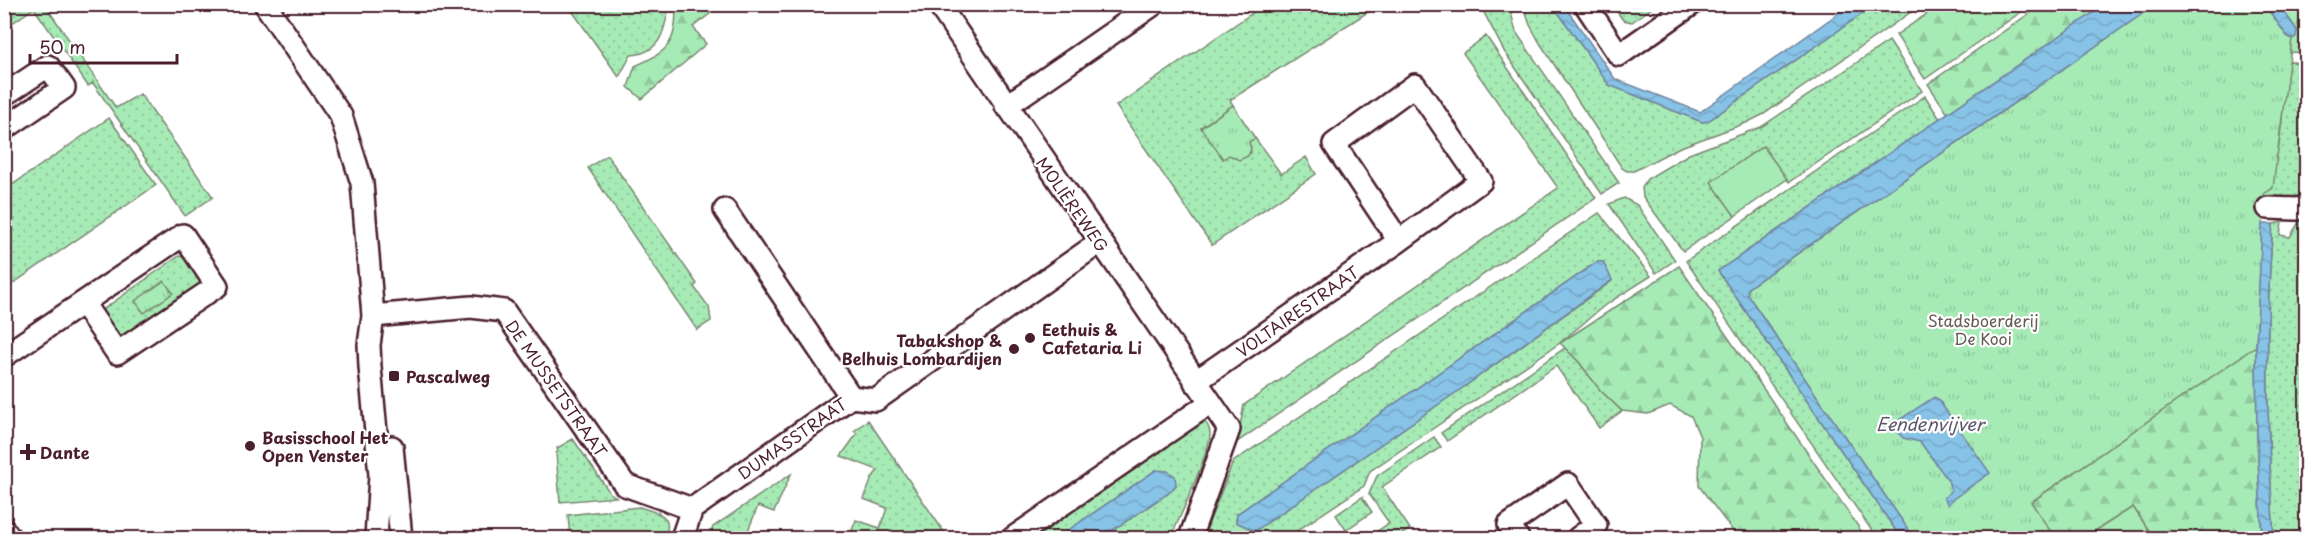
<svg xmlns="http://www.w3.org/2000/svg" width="2311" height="543" viewBox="0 0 2311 543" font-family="'Playpen Sans',sans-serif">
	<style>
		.grass { fill: url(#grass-dots); stroke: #788570; stroke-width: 1.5; fill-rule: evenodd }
		.forest { fill: url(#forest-firs); stroke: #788570; stroke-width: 1.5 }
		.park { fill: url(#park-tufts); stroke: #788570; stroke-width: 1.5 }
		.garden { fill: #a6ebb6; stroke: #788570; stroke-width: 1.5 }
		.water { fill: url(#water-waves); stroke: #6f819c; stroke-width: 1.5 }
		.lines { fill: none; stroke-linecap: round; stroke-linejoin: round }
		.minor-casing { stroke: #4a1f2b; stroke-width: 26 }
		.minor { stroke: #fff; stroke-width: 21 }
		.poi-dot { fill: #4a1f2b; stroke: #fff; stroke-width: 2 }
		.labels { text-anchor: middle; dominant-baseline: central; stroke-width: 4.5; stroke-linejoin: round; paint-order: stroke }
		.street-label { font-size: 16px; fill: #4a1f2b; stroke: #fff }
		.park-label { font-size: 16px; fill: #665c55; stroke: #fff }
		.poi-label { font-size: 16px; font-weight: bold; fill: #4a1f2b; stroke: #fff; text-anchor: start }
		.water-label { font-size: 18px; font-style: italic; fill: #5f586d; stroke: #fff }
	</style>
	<defs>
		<pattern id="grass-dots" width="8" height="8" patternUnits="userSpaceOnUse" patternTransform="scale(1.5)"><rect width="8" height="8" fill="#a6ebb6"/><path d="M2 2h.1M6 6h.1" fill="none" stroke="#90c99d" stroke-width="1.8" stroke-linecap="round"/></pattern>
		<pattern id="forest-firs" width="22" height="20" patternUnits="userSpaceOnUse" patternTransform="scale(1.5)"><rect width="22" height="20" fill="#a6ebb6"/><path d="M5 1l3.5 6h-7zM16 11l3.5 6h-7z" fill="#90c99d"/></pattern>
		<pattern id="park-tufts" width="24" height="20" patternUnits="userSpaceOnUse" patternTransform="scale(1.5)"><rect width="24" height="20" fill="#a6ebb6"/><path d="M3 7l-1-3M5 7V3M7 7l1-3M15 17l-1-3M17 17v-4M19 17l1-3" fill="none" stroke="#90c99d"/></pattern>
		<pattern id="water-waves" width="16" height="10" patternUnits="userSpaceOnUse" patternTransform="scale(1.5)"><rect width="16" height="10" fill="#87c2e7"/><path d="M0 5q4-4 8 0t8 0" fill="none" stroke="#76a6c6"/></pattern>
	</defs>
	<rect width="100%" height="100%" fill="#fff"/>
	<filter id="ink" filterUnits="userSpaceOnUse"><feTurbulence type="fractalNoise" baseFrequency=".0167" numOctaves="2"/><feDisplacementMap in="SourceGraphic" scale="12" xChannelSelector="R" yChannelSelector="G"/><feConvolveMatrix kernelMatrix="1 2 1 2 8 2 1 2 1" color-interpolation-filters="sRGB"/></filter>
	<g filter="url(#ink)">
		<path class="grass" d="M5 4 45 5 116 108 140 94 213 197 185 216 93 83 88 86 34 8 5 28Z
			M568 5H669C665 30 661 53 631 55L619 77Z
			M1264 5H1379L1230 100 1233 105 1201 127 1229 155 1251 153 1249 142 1255 138 1281 174 1306 157 1316 174 1212 245 1116 106Z
			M1480 5H1509L1516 32 1619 183 1602 194 1504 51Z
			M1523 5H1553L1609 85 1702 122 1708 121 1875 5H1921L1764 114 1746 123 1678 148 1634 171H1627L1622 168 1540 43 1530 25Z
			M1612 5H1656L1632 22 1623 20Z
			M1486 36 1596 198 1237 442 1244 405 1558 188 1463 53Z
			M1889 41 1922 91 1789 182 1763 146 1712 182 1735 216 1683 251 1643 197 1642 187 1647 179 1689 154 1761 127Z
			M2288 60 2306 66V197L2294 203 2242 200 2279 146Z
			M1925 96 1940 119 1718 271 1901 538H1877L1686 261Z
			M109 118 156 185 5 289V190Z
			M607 155 697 284 694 287 709 307 711 321 697 330 588 168Z
			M1624 198 1637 205 1675 260 1656 273 1609 204Z
			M1599 213 1651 276 1605 305 1560 343 1370 471 1364 486 1286 538H1203L1233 462ZM1597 262H1603L1612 281 1461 389 1255 531 1236 522 1237 514Z
			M2306 216V538H2274C2267 434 2264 329 2273 224L2282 222 2280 235 2290 237 2302 217Z
			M179 256C193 259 204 274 200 288L129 339 117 340 98 313Z
			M1565 348 1579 362 1600 390 1622 411 1599 428 1556 366 1447 441 1441 433Z
			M1201 418C1206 422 1210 427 1210 434 1211 450 1179 518 1171 538H1101L1170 492 1176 485 1156 470 1057 538H1025Z
			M868 420 948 538H849L856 520 880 528 887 508 864 499 872 478 878 470 841 456 857 434 854 431Z
			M1434 437 1441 447 1382 487 1410 529 1396 538H1367L1389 523 1369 494 1377 476Z
			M573 439 610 493 616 497 560 502 556 453 558 452 557 448Z
			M791 474 774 512 758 506 745 538H709L713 527Z
			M1362 497 1372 512 1346 530 1336 515Z
			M639 507C658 513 674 514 665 538H570L568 515Z"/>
		<path class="forest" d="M2043 4 2106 5 1948 114 1928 84Z
			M676 5 720 6 693 27 706 44 642 99 628 87 635 66C670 51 676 43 676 5Z
			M1940 5V4L2031 5 1925 79 1896 35Z
			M2265 5 2287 36 2297 30 2279 5H2306V53L2290 52Z
			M2260 224 2256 346 2257 437 2262 538H2154L2133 507 2084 538H2055L2030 503 2243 354Z
			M1679 266 1866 538H1738L1699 486 1700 437 1691 416 1670 405 1648 414 1622 411 1600 390 1579 362 1560 343Z"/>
		<path class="park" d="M2155 5H2265L2287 36 2292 39 2273 188 2264 194 2256 346 2031 502 2055 538H1914L1747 294 1748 288Z
			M1233 105 1255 138 1249 142 1251 149 1248 156 1239 160 1229 155 1223 159 1201 128Z
			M164 281 173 293 144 313 135 301Z"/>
		<path class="garden" d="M1763 146 1787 179 1735 216 1711 182Z
			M2133 507 2154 538H2084Z"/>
		<path class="water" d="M2106 4 2155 5 1748 288 1747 294 1914 538H1901L1718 271Z
			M1553 5H1564L1615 79 1700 112 1850 5H1875L1708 121 1702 122 1609 85Z
			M2265 5H2279L2297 30 2296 37 2292 39 2287 36Z
			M2262 224H2273C2264 329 2267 434 2274 538H2262L2257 437 2256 346Z
			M1597 262H1603L1612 280 1461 389 1255 531 1236 522 1237 514Z
			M1934 397 1938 399 1990 473 1953 499 1948 505 1944 498 1951 491 1948 480 1920 442 1903 438 1894 427 1896 422Z
			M1156 470 1167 471 1175 476 1176 485 1170 492 1101 538H1057Z"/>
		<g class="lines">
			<defs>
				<path id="minor" d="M265 4 341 116 362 183 373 316 369 345 370 367 380 475 376 538
					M938 4 1229 429 1190 538
					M1585 4 1619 55 1692 4
					M4 95 48 66 64 88 4 129
					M1006 106 1154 4
					M2268 208 2297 209 2306 207
					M725 210 851 397
					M373 316 471 307 504 311 625 485 692 509
					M4 356 183 235 217 286 117 353 83 303
					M1195 382 1399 241 1481 181 1415 85 1334 144 1399 241
					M392 447 401 538
					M4 530 10 538
					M682 538 692 509 851 397 876 400 1100 242
					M1013 538 1210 403
					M1518 538 1509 525 1568 484 1596 525 1578 538"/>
			</defs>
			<use href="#minor" class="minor-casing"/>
			<use href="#minor" class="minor"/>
		</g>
	</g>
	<g class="poi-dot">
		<circle cx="1030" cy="338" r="6"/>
		<circle cx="1014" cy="349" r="6"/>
		<rect x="388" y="370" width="12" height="12" rx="3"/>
		<circle cx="250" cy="446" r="6"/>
		<path d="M25 443h6v6h6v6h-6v6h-6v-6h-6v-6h6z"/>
	</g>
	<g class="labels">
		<g class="street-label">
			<text transform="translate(1073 204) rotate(55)">MOLIÈREWEG</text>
			<text transform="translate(1297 311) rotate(-35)">VOLTAIRESTRAAT</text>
			<text transform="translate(557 388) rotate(55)">DE MUSSETSTRAAT</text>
			<text transform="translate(792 438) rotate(-35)">DUMASSTRAAT</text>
		</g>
		<g class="park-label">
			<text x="1983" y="320">Stadsboerderij<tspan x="1983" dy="18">De Kooi</tspan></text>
		</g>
		<g class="poi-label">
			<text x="1042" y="329">Eethuis &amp;<tspan x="1042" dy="18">Cafetaria Li</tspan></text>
			<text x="1002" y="340" text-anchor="end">Tabakshop &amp;<tspan x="1002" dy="18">Belhuis Lombardijen</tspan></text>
			<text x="406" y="376">Pascalweg</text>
			<text x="262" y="437">Basisschool Het<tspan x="262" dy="18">Open Venster</tspan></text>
			<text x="40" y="452">Dante</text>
		</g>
		<g class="water-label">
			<text x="1930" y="423">Eendenvijver</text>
		</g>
	</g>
	<rect width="2311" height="543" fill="none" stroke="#fff" stroke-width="24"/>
	<rect x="12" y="12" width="2287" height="519" fill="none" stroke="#4a1f2b" stroke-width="2" filter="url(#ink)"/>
	<path d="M30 54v9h147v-9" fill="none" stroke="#4a1f2b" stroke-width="3"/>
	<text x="39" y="54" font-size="18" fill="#4a1f2b" stroke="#ffffff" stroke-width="4.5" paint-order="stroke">50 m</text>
</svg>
